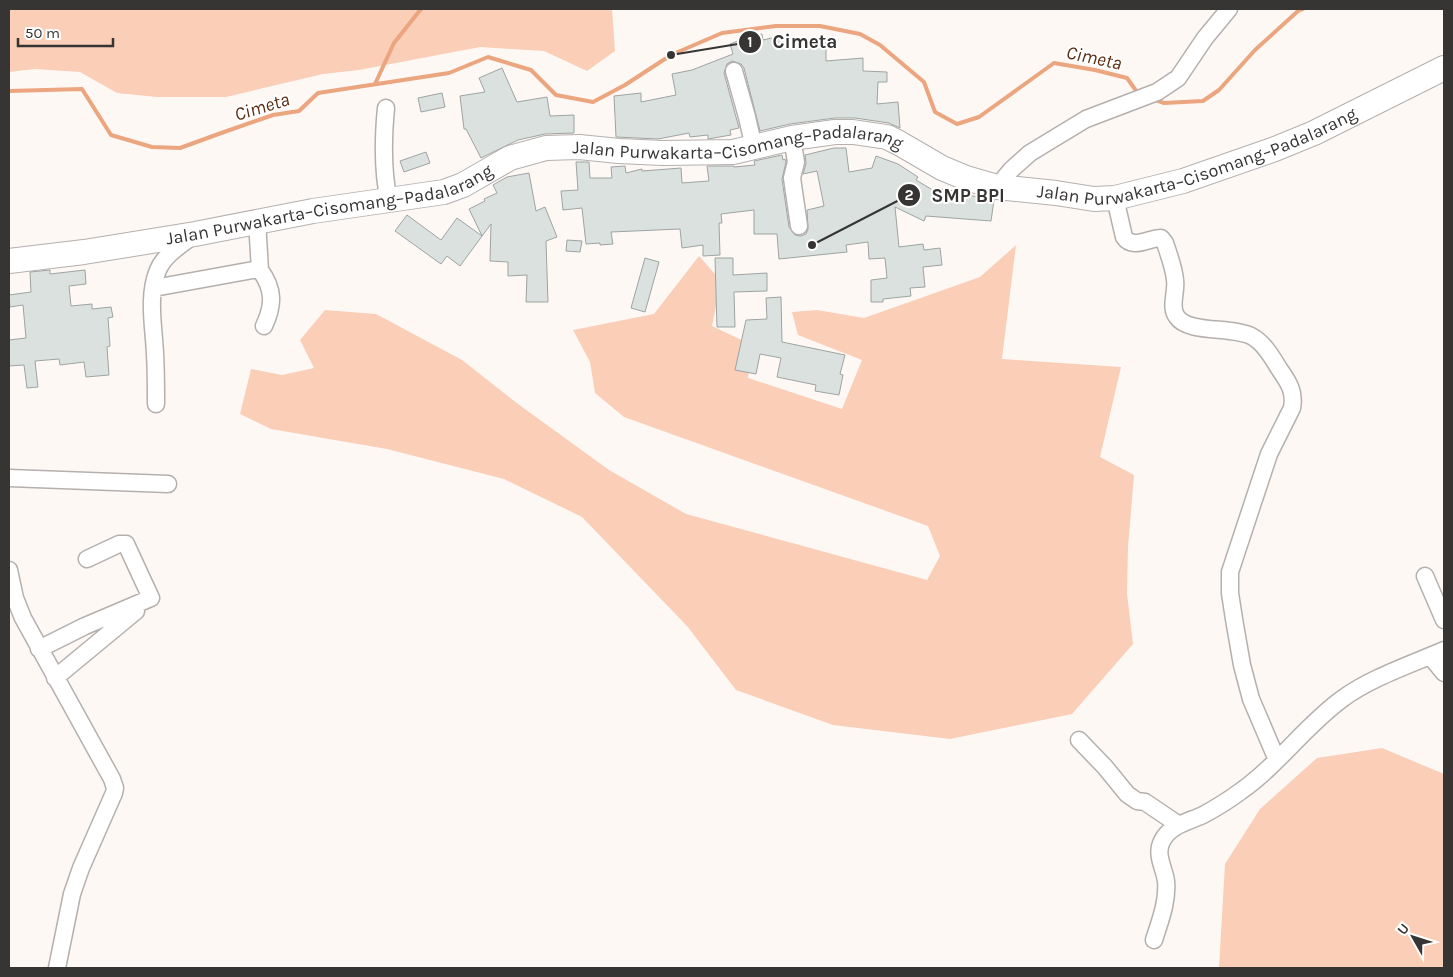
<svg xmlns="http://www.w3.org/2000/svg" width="1453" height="977" viewBox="0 0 1453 977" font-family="Karla,sans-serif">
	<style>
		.green { fill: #faceb7 }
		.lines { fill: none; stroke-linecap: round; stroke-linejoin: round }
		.stream { stroke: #eba57f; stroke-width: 4 }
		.building { fill: #dae1df; stroke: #9da4a2 }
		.minor-casing { stroke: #b5b0ad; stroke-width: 19 }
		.highway-casing { stroke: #b5b0ad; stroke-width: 26 }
		.minor { stroke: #fff; stroke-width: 16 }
		.highway { stroke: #fff; stroke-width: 24 }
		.labels { text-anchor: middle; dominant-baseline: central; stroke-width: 4; stroke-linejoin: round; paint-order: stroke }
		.street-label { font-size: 18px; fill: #373534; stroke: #fff }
		.water-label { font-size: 19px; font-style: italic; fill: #592c10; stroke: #fff }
		.leader { fill: none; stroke: #373534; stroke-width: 2 }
		.callout-dot { fill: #373534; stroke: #fff; stroke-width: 2 }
		.mark-label { font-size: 15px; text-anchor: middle; font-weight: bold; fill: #fff }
		.callout-label { font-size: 19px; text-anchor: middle; font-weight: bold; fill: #373534; stroke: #fff; stroke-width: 4; stroke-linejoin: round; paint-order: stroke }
	</style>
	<rect width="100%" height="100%" fill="#fef8f5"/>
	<path class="green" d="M9 9H612L615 51 587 71 544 51 480 47 359 70 323 74 226 97H157L117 93 80 72 35 69 9 72Z
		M1016 245 1002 359 1121 367 1100 457 1134 475 1128 547 1127 594 1133 644 1072 714 950 739 833 725 736 690 687 626 582 517 504 479 387 449 271 429 240 414 251 369 282 375 314 368 300 340 325 310 376 314 462 360 518 404 609 470 686 514 927 580 940 556 928 526 624 417 595 393 590 362 573 330 654 314 699 256 721 281 712 326 752 345 748 378 842 409 862 360 798 335 792 312 817 310 864 318 980 277Z
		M1382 748 1444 774V968H1219L1225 864 1260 809 1317 758Z"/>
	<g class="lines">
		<path class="stream" d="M375 84 394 43 421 9
			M9 91 82 89 111 135 152 147 180 148 224 132 273 115 299 111 318 93 449 73 488 57 531 70 556 95 593 102 625 85 671 55 722 33 776 26H820L860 34 880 45 924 82 935 112 957 124 979 117 1054 63 1095 70 1127 78 1139 95
			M1153 99 1164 103 1203 101 1219 90 1255 50 1298 11 1303 9"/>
	</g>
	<path class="building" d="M762 34 763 40 776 37 777 39 790 38V43H826V61L863 58V71L887 72V82H878L877 104 898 102 900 128 889 123 855 118H835L790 124 760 131 744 68 741 64 732 61 727 64 724 73 739 128 730 130 731 135 708 139V135L690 137 689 133 658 139 616 137 614 96 641 93V102L676 95 672 74 692 70 733 54 730 44 748 37Z
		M502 68 517 102 547 97 550 116 574 115V133L545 134 518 140 481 158 466 129H464L460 96 485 92 479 78Z
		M442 93 445 107 421 112 418 98Z
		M834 148H846L849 172 872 168 876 156 898 164 918 177 916 180 941 195 942 189 968 193V195L994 200 991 221 926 216 924 221 895 207 899 247 923 244 924 250 940 248 942 265 923 267 925 287 910 288 911 296 883 299V302H871V280L887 278 885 258 869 259 868 242 846 245 847 252 779 259 777 234H754V210L721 214 722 223H719L720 255 703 256V245L682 248 680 229 611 232 613 244 600 245V243L586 244 582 208 563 210 561 191 578 190 576 162H589L590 178H612L611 167 625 166 626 173 642 169V171L681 168 682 183 709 181 707 166H734V167L755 165 754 161 782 155 783 160 785 159 786 162 782 179 789 227 795 235 801 236 806 234 808 229 807 210 824 206 817 171 803 174 806 164 805 155Z
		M426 152 430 163 404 172 400 161Z
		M529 173 536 211 545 207 557 237 546 241 548 302H526L527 275 508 276V262L490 261 491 224 460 266 447 256 441 264 395 231 407 215 441 240 457 218 482 236 469 209 485 201 484 199 497 193 493 185 507 177Z
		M567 240 582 241 580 252 566 251Z
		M645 258 659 262 645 312 631 308Z
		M715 258H733V275L767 273V291L734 292 735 327H717Z
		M50 270V274L85 270 86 284 69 286 71 306 92 304V309L111 307 113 317 108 318 110 346 107 347 109 375 86 377 84 362 60 365 59 359 35 361 38 387 27 388 24 365 9 366V340L26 338 23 305 10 307 9 295 31 292 30 272Z
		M781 297 782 342 845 355 840 374 843 375 839 395 815 391 816 385 777 377 781 358 760 354 756 374 735 370 746 320 767 319 766 298Z"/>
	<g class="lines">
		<defs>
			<path id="minor" d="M734 71 747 117 754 148
				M386 108C383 139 382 170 389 201
				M792 138 796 162 792 178 799 226
				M997 187 1011 170 1030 153 1086 119 1157 92 1178 78 1205 38 1229 9
				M1115 198 1124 237C1133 250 1148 238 1161 238L1165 243C1169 255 1174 268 1175 280 1177 292 1169 307 1177 317 1188 334 1235 326 1253 337 1265 344 1273 359 1280 370 1289 383 1295 392 1292 408L1269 454 1230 572V593L1234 619 1242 665 1251 699 1277 760
				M257 221 260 270
				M154 288 253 270H260C274 289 274 305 264 326
				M156 404C156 387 156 371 155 354 154 328 147 296 158 270 164 255 181 245 193 236
				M9 478 168 484
				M9 570 15 598 23 618 112 779 115 788 114 793 81 868 72 894 57 968
				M1425 576 1444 620
				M39 649 85 626 151 598 126 544H119L87 559
				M1430 656 1444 673
				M55 678 136 611
				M1079 740 1105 767 1127 794 1137 801 1145 802 1179 825
				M1154 940C1160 921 1168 901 1166 881 1164 867 1155 855 1162 841 1170 825 1188 822 1203 815 1216 808 1229 800 1241 791 1278 765 1305 726 1342 699 1370 678 1412 664 1444 650"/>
			<g id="highway">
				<path id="s1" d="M9 261 84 252 195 234 313 211 444 192 463 185 510 158 546 148 579 147 619 151 663 153 733 152 792 138 835 132H853L887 137 899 143 942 168 966 178 997 187 1056 193 1094 199 1115 198 1183 181 1275 149 1314 133 1444 68"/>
			</g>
		</defs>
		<use href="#minor" class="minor-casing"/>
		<use href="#highway" class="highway-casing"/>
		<use href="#minor" class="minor"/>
		<use href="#highway" class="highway"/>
	</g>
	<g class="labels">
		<g class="street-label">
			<text stroke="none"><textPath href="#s1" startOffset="746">Jalan Purwakarta–Cisomang–Padalarang</textPath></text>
			<text stroke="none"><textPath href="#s1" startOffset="1225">Jalan Purwakarta–Cisomang–Padalarang</textPath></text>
			<text stroke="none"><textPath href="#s1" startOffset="326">Jalan Purwakarta–Cisomang–Padalarang</textPath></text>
		</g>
		<g class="water-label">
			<text transform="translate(1094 58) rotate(12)">Cimeta</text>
			<text transform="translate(262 107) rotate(-17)">Cimeta</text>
		</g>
	</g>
	<path class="leader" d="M671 55L750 42M812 245L909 195"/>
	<g class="callout-dot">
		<circle cx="671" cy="55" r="5"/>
		<circle cx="812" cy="245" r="5"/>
		<circle cx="750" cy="42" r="12"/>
		<circle cx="909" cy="195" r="12"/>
	</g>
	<g class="mark-label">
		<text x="750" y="47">1</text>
		<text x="909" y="200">2</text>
	</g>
	<g class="callout-label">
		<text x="805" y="48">Cimeta</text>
		<text x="968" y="202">SMP BPI</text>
	</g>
	<rect width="1453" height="977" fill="none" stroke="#373534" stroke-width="20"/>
	<g transform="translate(1413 937) rotate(309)" stroke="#ffffff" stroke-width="4" paint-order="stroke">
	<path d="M0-4L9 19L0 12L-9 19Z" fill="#373534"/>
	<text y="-8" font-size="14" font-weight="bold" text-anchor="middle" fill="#373534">U</text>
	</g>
	<path d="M18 38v8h95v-8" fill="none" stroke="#373534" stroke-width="2.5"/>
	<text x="25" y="38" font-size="15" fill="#373534" stroke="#ffffff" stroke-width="4" paint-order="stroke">50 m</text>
</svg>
